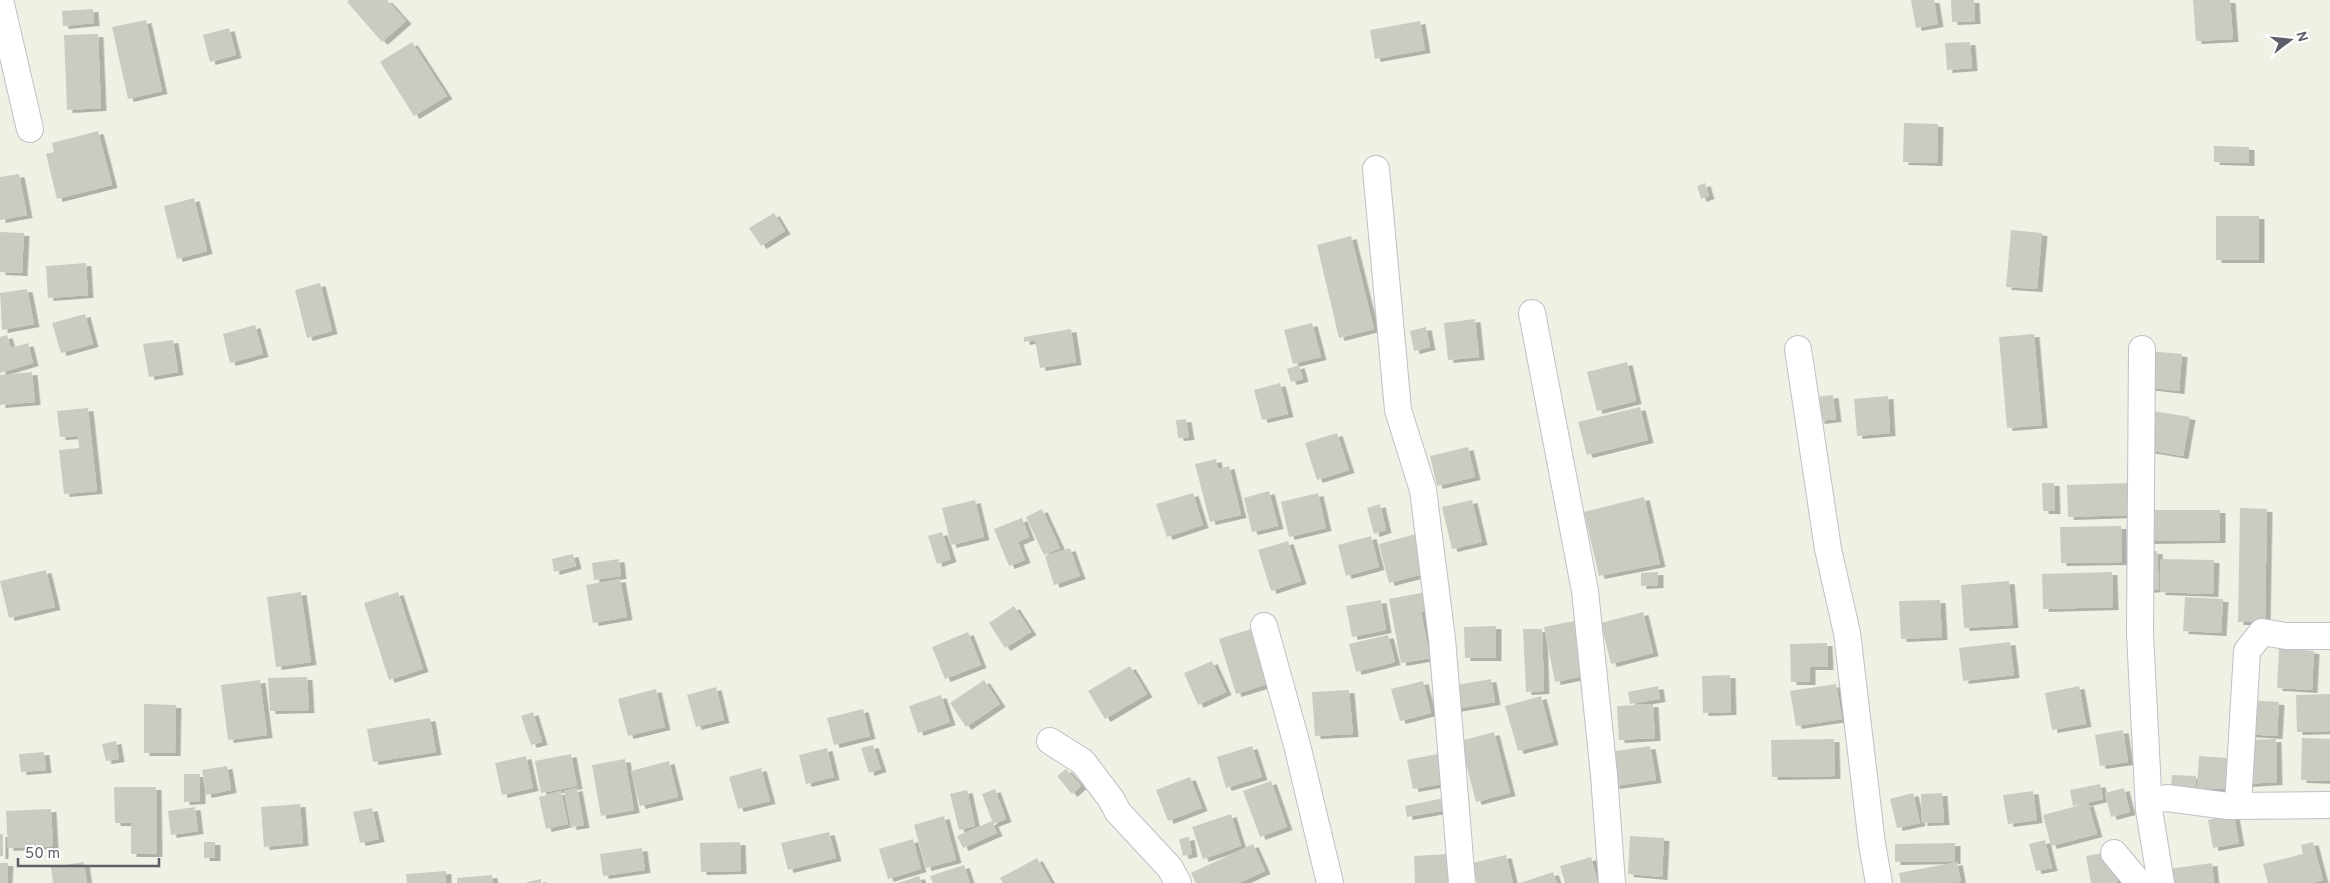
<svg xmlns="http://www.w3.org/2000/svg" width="2330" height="883" viewBox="0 0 2330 883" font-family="Overpass,sans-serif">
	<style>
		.building { fill: #cbcbc2; filter: url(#shadow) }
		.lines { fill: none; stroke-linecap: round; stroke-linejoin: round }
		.minor-casing { stroke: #bec0c7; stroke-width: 28 }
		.minor { stroke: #fff; stroke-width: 26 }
	</style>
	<defs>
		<filter id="shadow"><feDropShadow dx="5.5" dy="3" stdDeviation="0" flood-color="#0004"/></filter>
	</defs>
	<rect width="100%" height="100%" fill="#f0f0e5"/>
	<path class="building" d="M349 0H387L406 21 382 42 347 2Z
		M1911 0H1934L1938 24 1916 28Z
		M1951 0H1974L1975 21 1952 22Z
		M2193 0H2230L2233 39 2196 41Z
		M93 9 94 23 63 26 62 11Z
		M146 20 162 91 128 99 112 27Z
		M1420 21 1425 50 1375 59 1370 30Z
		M229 28 236 55 210 62 203 35Z
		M98 34 101 108 67 110 64 35Z
		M412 42 447 96 414 116 380 62Z
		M1970 42 1972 68 1947 70 1945 43Z
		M1904 123 1938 124 1937 163 1903 162Z
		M98 131 112 185 57 199 46 154 54 152 52 143Z
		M2214 146 2249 147V163L2214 162Z
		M19 174 27 215 0 220V177Z
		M1705 183 1709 196 1701 199 1697 186Z
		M194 198 207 251 177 259 164 206Z
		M774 213 785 231 761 246 749 228Z
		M2216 216H2259V260H2216Z
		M2011 230 2042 233 2037 289 2006 287Z
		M0 232 24 233 22 273 0 272Z
		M1351 236 1374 329 1339 338 1317 245Z
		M86 263 88 295 48 298 46 266Z
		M320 283 332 331 307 338 295 290Z
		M27 289 34 324 2 330 0 293Z
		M85 314 93 344 61 353 52 323Z
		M1475 319 1479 357 1448 360 1444 323Z
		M1312 323 1321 357 1293 364 1284 330Z
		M255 325 263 354 230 363 223 334Z
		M1426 327 1430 347 1414 351 1410 331Z
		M1071 329 1076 362 1040 368 1035 340 1024 342V337Z
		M2034 334 2042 425 2007 428 1999 337Z
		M7 335 11 348 28 343 33 363 0 373V337Z
		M173 340 178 372 149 377 143 344Z
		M2147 351 2182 354 2179 391 2144 387Z
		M1627 362 1636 401 1597 411 1587 372Z
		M1299 365 1303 379 1291 382 1287 369Z
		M32 372 35 402 0 405V375Z
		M1280 383 1288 414 1262 420 1254 390Z
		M1833 395 1836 419 1819 421 1816 397Z
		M1888 396 1890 433 1857 436 1854 399Z
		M1640 407 1648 440 1587 455 1578 422Z
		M88 408 97 491 64 494 59 450 79 448 78 436 60 437 57 411Z
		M2153 411 2190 417 2183 456 2147 450Z
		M1186 419 1189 437 1178 438 1176 420Z
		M1337 433 1349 470 1317 480 1305 443Z
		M1468 447 1475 477 1437 486 1430 456Z
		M1216 459 1218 469 1229 466 1241 515 1210 522 1195 464Z
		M2042 483H2054L2055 511H2043Z
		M2128 483 2129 515 2068 517 2067 485Z
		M1269 491 1278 526 1252 532 1244 498Z
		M1193 493 1203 525 1167 537 1156 504Z
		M1318 493 1326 528 1289 537 1281 502Z
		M1644 497 1660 564 1599 576 1584 512Z
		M975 500 984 537 951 545 942 508Z
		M1472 500 1482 542 1452 549 1442 507Z
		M1380 504 1386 530 1374 534 1367 508Z
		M2240 508 2267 509 2265 622H2238Z
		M1042 509 1060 548 1044 555 1026 517Z
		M2146 510H2220V540L2146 541Z
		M1022 518 1029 537 1018 542 1025 560 1009 566 994 529Z
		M2121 526 2122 562 2061 563 2060 527Z
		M942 532 951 559 937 564 928 536Z
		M1416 534 1427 573 1389 583 1379 544Z
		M1371 536 1379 567 1346 576 1338 545Z
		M1288 541 1301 581 1271 591 1258 550Z
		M1070 548 1080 576 1054 585 1045 556Z
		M2142 551H2157L2159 589 2144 590Z
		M573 554 576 566 554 572 552 559Z
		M619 559 621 576 594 580 592 563Z
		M2161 559 2214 560 2213 594 2160 592Z
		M46 570 55 607 9 618 0 581Z
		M1658 572V585L1641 586V573Z
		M2112 572 2113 607 2043 609 2042 574Z
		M620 579 627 617 593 623 586 585Z
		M2009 581 2013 625 1964 628 1961 585Z
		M301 592 311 662 276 667 267 597Z
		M398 592 423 669 389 680 364 603Z
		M1426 592 1430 610 1421 612 1430 658 1401 663 1389 599Z
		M2185 597 2223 599 2221 633 2183 631Z
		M1381 600 1386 630 1352 637 1346 606Z
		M1940 600 1942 637 1901 639 1899 601Z
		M1014 606 1031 632 1005 648 989 623Z
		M1643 612 1653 653 1611 664 1601 623Z
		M1574 621 1584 676 1555 682 1544 627Z
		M1496 626V658H1465L1464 627Z
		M1251 629 1268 684 1236 694 1219 639Z
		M1523 629H1542L1544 691 1526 692Z
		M968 632 981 665 945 679 932 647Z
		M1388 635 1395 662 1356 672 1349 644Z
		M2010 642 2014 675 1963 681 1959 648Z
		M1827 643 1828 667H1810V682H1791L1790 644Z
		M2279 648 2314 651 2312 690 2277 688Z
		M1212 661 1226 692 1198 705 1184 673Z
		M1130 666 1147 694 1105 719 1088 691Z
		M1730 675 1731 712 1703 713 1702 676Z
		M307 677 309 710 270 711 268 678Z
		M1491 679 1495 702 1454 709 1451 686Z
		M260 680 267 735 228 740 221 685Z
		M984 680 1000 704 966 727 950 703Z
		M1423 681 1431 713 1400 721 1391 689Z
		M1836 684 1842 719 1796 726 1790 691Z
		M1658 686 1660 699 1630 704 1628 692Z
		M2079 686 2086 724 2052 730 2045 693Z
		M716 687 724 720 696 727 687 695Z
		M656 689 665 727 628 736 618 699Z
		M1349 690 1353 734 1315 736 1312 692Z
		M2330 694V731L2297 732 2296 695Z
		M941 695 950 722 918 733 909 706Z
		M1541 696 1553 742 1518 751 1505 706Z
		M2247 700 2279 702 2277 736 2245 734Z
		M144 704 176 705 175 753H144Z
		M1653 704 1655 738 1619 740 1617 706Z
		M863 709 870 736 834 745 827 718Z
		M533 712 542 742 531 745 521 716Z
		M430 718 436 752 373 762 367 729Z
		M2123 730 2128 762 2100 766 2095 735Z
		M1494 732 1510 793 1476 802 1460 741Z
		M2302 738 2330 739V781L2301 780Z
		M1834 739 1835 776 1772 777 1771 740Z
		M2276 739 2277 782 2245 784 2243 740Z
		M116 741 119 759 106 761 102 744Z
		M873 745 881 769 869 773 861 748Z
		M1252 746 1262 777 1226 788 1217 757Z
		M1650 746 1656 780 1614 786 1609 752Z
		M827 748 834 777 806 784 799 755Z
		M44 752 46 770 21 772 19 754Z
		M1442 753 1447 783 1413 789 1407 760Z
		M571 754 577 786 541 793 535 761Z
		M526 756 533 788 502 795 495 763Z
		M2199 756 2227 758 2225 789 2197 788Z
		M625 759 634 810 601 816 592 765Z
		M669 761 678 797 640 806 631 771Z
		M227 766 231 790 206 795 202 770Z
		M761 768 770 801 738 809 729 777Z
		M1066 769 1081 786 1072 794 1057 776Z
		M184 774H200V801L184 802Z
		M2172 775 2196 776 2195 791 2171 789Z
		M1190 777 1202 808 1168 821 1156 790Z
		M1271 781 1287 827 1260 837 1243 791Z
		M2100 784 2103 799 2073 806 2070 790Z
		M114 787H156L157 854H131V823H115Z
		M577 788 584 825 571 827 564 791Z
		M2124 788 2130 812 2111 817 2105 793Z
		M995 789 1006 819 993 824 997 833 963 848 957 836 992 821 982 794Z
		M967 790 975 826 959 830 950 794Z
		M561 791 568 824 546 829 539 797Z
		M2033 791 2037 820 2008 824 2003 795Z
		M1913 793 1920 823 1897 828 1890 799Z
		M1942 793 1944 822 1922 823 1921 794Z
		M1444 798 1446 810 1407 817 1405 806Z
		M2088 803 2097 834 2051 846 2043 815Z
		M300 804 303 843 264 847 261 807Z
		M195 807 198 831 171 835 168 811Z
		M372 808 379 839 360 843 353 812Z
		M51 809 53 846 8 848 6 811Z
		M1231 814 1241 846 1203 859 1192 827Z
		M2234 815 2239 843 2213 848 2208 820Z
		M944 816 956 860 926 868 914 825Z
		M829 832 836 858 788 870 781 843Z
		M0 834H3V856H0Z
		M1630 836 1664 838 1662 877 1628 874Z
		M1189 837 1192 854 1183 856 1179 839Z
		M913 839 921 869 888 879 879 849Z
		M2045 840 2052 868 2036 871 2029 844Z
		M204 842H215V858H204Z
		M740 842 741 871 701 872 700 843Z
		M2313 842 2323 880 2312 883H2268L2263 864 2303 854 2301 845Z
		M1955 843V861L1895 862V844Z
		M1253 844 1265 871 1239 883H1196L1191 873Z
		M642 848 645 870 603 876 600 854Z
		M2113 851 2118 882 2091 883 2086 856Z
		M1448 854 1449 883H1415L1414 856Z
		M1506 855 1513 883H1477L1472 863Z
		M1591 857 1598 883H1565L1560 866Z
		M1037 858 1051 883H1003L1000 878Z
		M84 862 87 883H53L51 867Z
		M1957 862 1961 882 1901 883 1899 873Z
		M0 863H8L7 883H0Z
		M2212 863 2214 883H2171L2169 869Z
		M964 865 970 883H933L930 876Z
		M446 871V883H407L406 874Z
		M1553 872 1557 883H1520Z
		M492 875 493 883H457V878Z
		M919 876 922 883H898Z
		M541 879V883H527V882Z"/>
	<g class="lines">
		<defs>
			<path id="minor" d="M0 0 30 129
				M1376 169 1398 410 1423 490 1442 639 1462 883
				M1532 313 1585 591 1604 775 1612 883
				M1798 349 1828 549 1847 633 1872 844 1879 883
				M2142 349 2140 634 2149 810 2161 883
				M1264 626 1297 745 1330 883
				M1050 741 1083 762 1111 799 1118 812 1170 868 1178 883
				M2150 804 2154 800 2167 798 2228 806 2330 805
				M2238 805 2247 651 2262 632 2286 636H2330
				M2114 853 2139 883"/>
		</defs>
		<use href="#minor" class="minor-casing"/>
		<use href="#minor" class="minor"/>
	</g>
	<g transform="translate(2290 40) rotate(74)" stroke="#ffffff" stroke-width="4" paint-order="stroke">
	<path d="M0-4L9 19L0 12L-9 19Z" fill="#5c5f67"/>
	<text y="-8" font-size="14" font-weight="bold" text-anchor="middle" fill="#5c5f67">N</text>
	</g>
	<path d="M18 858v8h141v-8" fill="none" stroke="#5c5f67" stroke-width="2.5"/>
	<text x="25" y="858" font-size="15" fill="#5c5f67" stroke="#ffffff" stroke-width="4" paint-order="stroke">50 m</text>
</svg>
